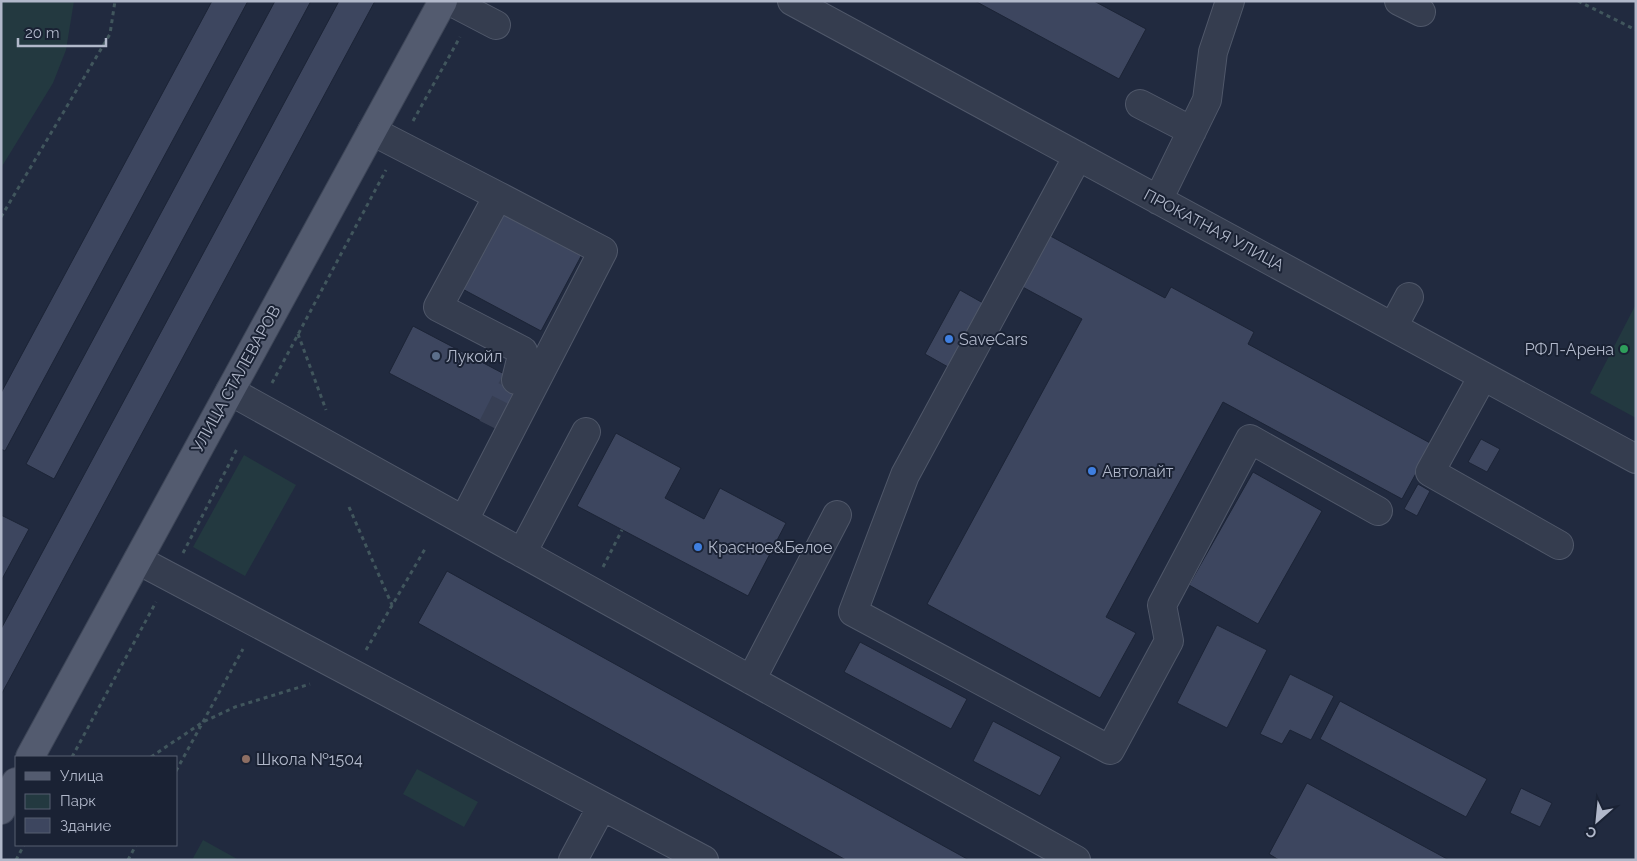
<svg xmlns="http://www.w3.org/2000/svg" width="1637" height="861" viewBox="0 0 1637 861" font-family="Raleway,sans-serif">
	<style>
		.green { fill: #233940 }
		.building { fill: #3d465f; stroke: #1c2436 }
		.lines { fill: none; stroke-linecap: round; stroke-linejoin: round }
		.minor-tunnel { stroke: #373f54; stroke-width: 28; stroke-dasharray: 28 14; stroke-linecap: butt }
		.minor-casing { stroke: #50586a; stroke-width: 30 }
		.major-casing { stroke: #3e4658; stroke-width: 30 }
		.path { stroke: #41565d; stroke-width: 3; stroke-dasharray: 4 4; stroke-linecap: butt }
		.minor { stroke: #353d4f; stroke-width: 28 }
		.major { stroke: #535b6f; stroke-width: 28 }
		.shop-dot { fill: #3f7fe0; stroke: #1a2234; stroke-width: 2 }
		.leisure-dot { fill: #2e9e5b; stroke: #1a2234; stroke-width: 2 }
		.service-dot { fill: #5c6f8a; stroke: #1a2234; stroke-width: 2 }
		.education-dot { fill: #8d6e63; stroke: #1a2234; stroke-width: 2 }
		.labels { text-anchor: middle; dominant-baseline: central; stroke-width: 4; stroke-linejoin: round; paint-order: stroke }
		.street-label { font-size: 16px; fill: #b1b8ca; stroke: #1a2234 }
		.poi-label { font-size: 16px; fill: #b1b8ca; stroke: #1a2234; text-anchor: start }
	</style>
	<rect width="100%" height="100%" fill="#212a3f"/>
	<path class="green" d="M1 1H74L66 50 53 83 1 168Z
		M1636 304V418L1590 393Z
		M244 455 296 485 245 576 193 547Z
		M417 769 478 802 464 827 403 794Z
		M203 840 239 860H192Z"/>
	<path class="building" d="M212 1H248L5 451 1 449V393Z
		M275 1H311L54 479 26 464Z
		M339 1H375L1 695V629Z
		M975 1H1094L1146 29 1119 79Z
		M500 201 586 247 541 331 455 285Z
		M1045 233 1165 298 1171 287 1254 332 1248 344 1432 444 1402 499 1223 402 1106 617 1136 633 1100 698 927 604 1082 319 1017 284Z
		M960 290 983 303 948 367 925 354Z
		M413 326 529 387 502 432 389 373Z
		M616 433 681 468 665 498 704 519 720 488 786 523 748 596 577 506Z
		M1481 439 1500 449 1487 472 1468 462Z
		M1253 472 1322 511 1258 624 1189 585Z
		M1418 484 1430 491 1417 516 1404 509Z
		M1 515 29 529 1 581Z
		M447 571 969 860H846L418 623Z
		M1217 625 1267 650 1227 728 1177 703Z
		M860 642 967 699 951 729 844 672Z
		M1290 674 1334 696 1311 740 1290 730 1282 744 1260 734Z
		M1340 701 1487 779 1466 817 1320 739Z
		M993 721 1061 757 1040 796 973 761Z
		M1307 783 1449 860H1279L1269 854Z
		M1521 788 1552 803 1540 827 1510 813Z"/>
	<g class="lines">
		<path class="minor-tunnel" d="M492 427 516 380"/>
		<defs>
			<path id="minor" d="M450 1 496 25
				M792 1 1636 459
				M1399 1 1421 12
				M1140 104 1192 131
				M372 131 498 196 438 307 523 351 516 380
				M1078 156 905 475 853 612 1110 750 1169 641 1162 605 1250 439 1378 511
				M1158 200 1207 100 1213 52 1230 1
				M1393 327 1409 297
				M1483 376 1430 472 1559 545
				M230 391 1076 860
				M464 520 603 251 498 196
				M522 553 586 432
				M138 560 704 860
				M751 680 837 515
				M573 860 602 806"/>
			<path id="major" d="M30 757 443 1
				M1 810 16 782"/>
		</defs>
		<use href="#minor" class="minor-casing"/>
		<use href="#major" class="major-casing"/>
		<path class="path" d="M1578 1 1636 30
			M413 121 460 37
			M1 217 110 34 115 1
			M298 334 326 410
			M272 383 386 170
			M349 507 392 605
			M183 553 238 447
			M603 567 622 530
			M366 650 425 549
			M72 757 156 602
			M151 757 203 722 235 707 310 684
			M176 771 243 649
			M16 860 24 845
			M128 860 136 845"/>
		<use href="#minor" class="minor"/>
		<use href="#major" class="major"/>
	</g>
	<g class="shop-dot">
		<circle cx="949" cy="339" r="5"/>
		<circle cx="1092" cy="471" r="5"/>
		<circle cx="698" cy="547" r="5"/>
	</g>
	<circle class="leisure-dot" cx="1624" cy="349" r="5"/>
	<circle class="service-dot" cx="436" cy="356" r="5"/>
	<circle class="education-dot" cx="246" cy="759" r="5"/>
	<g class="labels">
		<g class="street-label">
			<text transform="translate(1214 230) rotate(28)">ПРОКАТНАЯ УЛИЦА</text>
			<text transform="translate(236 379) rotate(-61)">УЛИЦА СТАЛЕВАРОВ</text>
		</g>
		<g class="poi-label">
			<text x="959" y="339">SaveCars</text>
			<text x="1614" y="349" text-anchor="end">РФЛ-Арена</text>
			<text x="446" y="356">Лукойл</text>
			<text x="1102" y="471">Автолайт</text>
			<text x="708" y="547">Красное&amp;Белое</text>
			<text x="256" y="759">Школа №1504</text>
		</g>
	</g>
	<rect width="1637" height="861" fill="none" stroke="#b1b8ca" stroke-width="5"/>
	<rect x="15" y="756" width="162" height="90" fill="#1a2234" stroke="#565e70"/>
	<rect x="25" y="772" width="25" height="8" fill="#535b6f" stroke="#565e70"/>
	<text x="60" y="781" font-size="15" fill="#b1b8ca">Улица</text>
	<rect x="25" y="794" width="25" height="15" fill="#233940" stroke="#565e70"/>
	<text x="60" y="806" font-size="15" fill="#b1b8ca">Парк</text>
	<rect x="25" y="818" width="25" height="15" fill="#3d465f" stroke="#565e70"/>
	<text x="60" y="831" font-size="15" fill="#b1b8ca">Здание</text>
	<g transform="translate(1597 821) rotate(207)" stroke="#1a2234" stroke-width="4" paint-order="stroke">
	<path d="M0-4L9 19L0 12L-9 19Z" fill="#b1b8ca"/>
	<text y="-8" font-size="14" font-weight="bold" text-anchor="middle" fill="#b1b8ca">С</text>
	</g>
	<path d="M18 38v8h88v-8" fill="none" stroke="#b1b8ca" stroke-width="2.5"/>
	<text x="25" y="38" font-size="15" fill="#b1b8ca" stroke="#1a2234" stroke-width="4" paint-order="stroke">20 m</text>
</svg>
